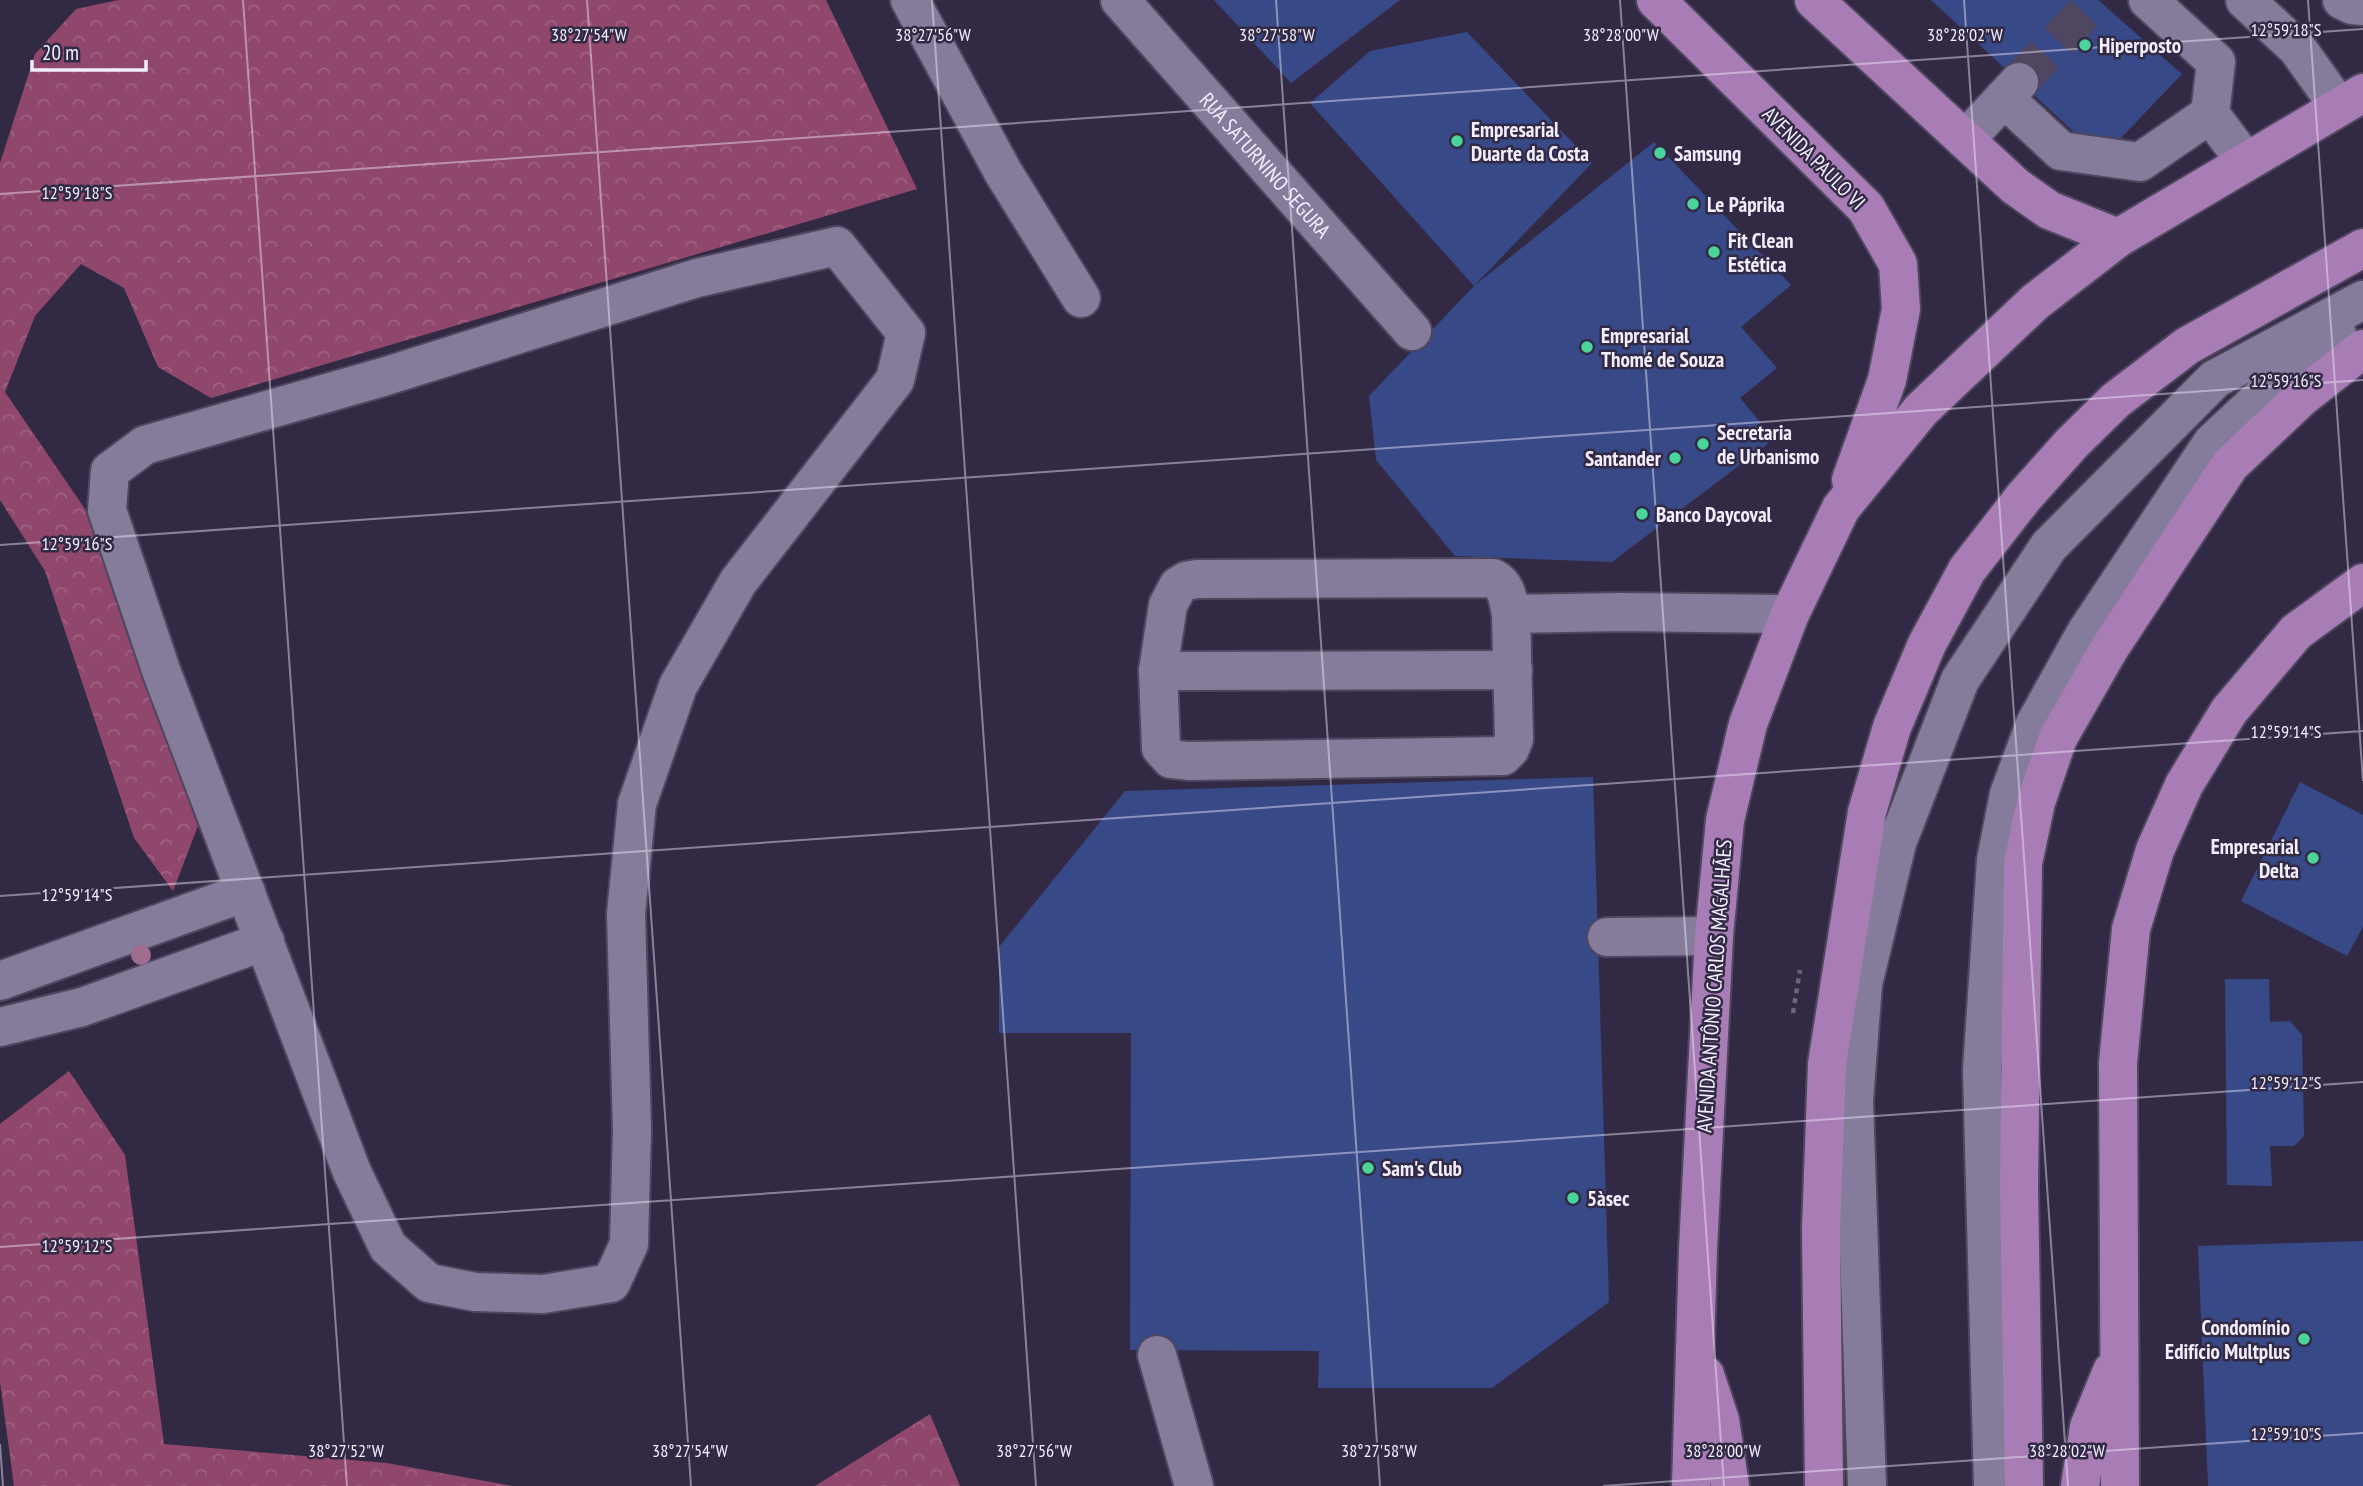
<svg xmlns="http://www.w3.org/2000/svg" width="2363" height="1486" viewBox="0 0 2363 1486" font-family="'PT Sans Narrow',sans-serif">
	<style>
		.forest { fill: url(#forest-crowns) }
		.building { fill: #384988 }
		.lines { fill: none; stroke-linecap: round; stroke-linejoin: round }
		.minor-tunnel { stroke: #4f4761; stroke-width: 38; stroke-dasharray: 38 19; stroke-linecap: butt }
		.minor-casing { stroke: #4e475d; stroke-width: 42 }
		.major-casing { stroke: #4e475d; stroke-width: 42 }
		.path { stroke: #6d667d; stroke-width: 4.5; stroke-dasharray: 5 5; stroke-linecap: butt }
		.minor { stroke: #857c9c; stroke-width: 38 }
		.major { stroke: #a87db5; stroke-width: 38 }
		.tree { fill: #9e6d8e }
		.ticks { fill: none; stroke: #f2eefd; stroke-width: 2; stroke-opacity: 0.45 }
		.poi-dot { fill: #4ad49c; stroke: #322a45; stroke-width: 2.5 }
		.labels { text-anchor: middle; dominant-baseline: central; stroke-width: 5; stroke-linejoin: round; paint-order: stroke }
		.poi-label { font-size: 21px; font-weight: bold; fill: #f2eefd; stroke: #322a45; text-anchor: start }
		.street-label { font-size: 21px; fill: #f2eefd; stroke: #322a45 }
		.ticks-label { font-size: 18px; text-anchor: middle; fill: #f2eefd; stroke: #322a45; stroke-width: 5; stroke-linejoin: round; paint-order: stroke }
	</style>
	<defs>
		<pattern id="forest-crowns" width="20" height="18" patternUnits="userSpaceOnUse" patternTransform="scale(1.75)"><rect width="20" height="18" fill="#8f476b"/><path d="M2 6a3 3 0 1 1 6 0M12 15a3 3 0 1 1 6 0" fill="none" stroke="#9f6281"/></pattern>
	</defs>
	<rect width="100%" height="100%" fill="#322a45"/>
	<path class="forest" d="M118 0H826L917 189 211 398 158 367 124 288 81 264 35 316 5 392 85 509 198 826 173 891 134 838 45 571 0 500V163L35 54 76 9Z
		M69 1071 125 1155 164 1444 387 1463 513 1486H14L0 1382V1124Z
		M930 1414 960 1486H815Z"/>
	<path class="building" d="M1214 0H1400L1291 83Z
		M1931 0H2098L2182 74 2119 140 2076 134Z
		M1467 32 1592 163 1474 286 1310 103 1370 51Z
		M1654 142 1791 285 1741 327 1777 368 1740 398 1774 439 1612 562 1455 556 1376 460 1369 396 1474 286Z
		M1593 777 1609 1302 1492 1388H1318L1319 1351 1130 1350 1131 1033H999V947L1125 791Z
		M2300 782 2363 815V927L2347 956 2241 901Z
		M2225 979H2269L2270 1022 2290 1021 2302 1035 2304 1136 2294 1146H2270L2272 1186 2227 1185Z
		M2363 1241V1486H2208L2198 1246Z"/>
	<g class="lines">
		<path class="minor-tunnel" d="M2019 82 2096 0"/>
		<defs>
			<g id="minor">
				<path d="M910 0 1003 172 1081 298"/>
				<path id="s1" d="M1120 0 1412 331"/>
				<path d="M2148 0 2216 62 2210 114 2246 162"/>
				<path d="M2245 0 2297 48 2339 107"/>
				<path d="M2342 0 2352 5 2363 6"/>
				<path d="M2004 98 2061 151 2140 162 2210 114"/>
				<path d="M1965 140 2019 82"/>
				<path d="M837 246 906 333 895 380 738 582 678 686 637 804 626 914 632 1129 629 1244 611 1283 543 1294 475 1292 429 1283 388 1247 352 1172 162 673 107 510 110 471 145 445 383 377 697 278Z"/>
				<path d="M1511 614C1508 600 1507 585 1493 578L1197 579 1186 581 1178 586 1168 605 1158 671 1161 748 1171 759 1188 761 1503 756 1510 749 1514 739 1511 614 1621 612 1790 614"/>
				<path d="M1158 671 1513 670"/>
				<path d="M1607 937 1714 936"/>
				<path d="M0 981 246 892"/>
				<path d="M0 1027 82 1007 265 941"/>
				<path d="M1157 1355 1194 1486"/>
				<path d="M1867 1486 1854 1101 1863 984 1897 843 1960 680 2049 546 2215 379 2363 300"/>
				<path d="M1993 1486 1982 1070 1996 860 2009 794 2035 724 2085 634 2212 443 2285 375 2337 334"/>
			</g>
			<path id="major" d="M1656 0 1866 208 1898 264 1901 309 1887 380 1851 480
				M1814 0 2015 186 2049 210 2118 238
				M1705 1375 1720 1420 1730 1486
				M1691 1486 1698 1249 1714 936 1725 820 1748 724 1790 614 1841 508 1921 410 2035 302 2118 238 2363 93
				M1824 1486 1821 1229 1827 1064 1867 812 1892 727 1927 644 1967 570 2023 498 2072 443 2116 400 2187 346 2363 248
				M2024 1486 2019 1187 2023 863 2036 802 2058 738 2109 649 2230 465 2302 397 2363 349
				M2080 1486 2089 1427 2112 1371
				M2120 1486 2118 1063 2131 929 2155 850 2184 785 2229 711 2296 632 2363 583"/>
		</defs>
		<use href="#minor" class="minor-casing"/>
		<use href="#major" class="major-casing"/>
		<path class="path" d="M1793 1013 1800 970"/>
		<use href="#minor" class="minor"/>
		<use href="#major" class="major"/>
	</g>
	<circle class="tree" cx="141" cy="955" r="10"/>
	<path class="ticks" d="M243 0 347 1486M587 0 691 1486M932 0 1036 1486M1276 0 1380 1486M1620 0 1724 1486M1964 0 2068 1486M2308 0 2363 781M0 194 2363 29M0 545 2363 380M0 896 2363 731M0 1247 2363 1082M0 1444 3 1486M1603 1486 2363 1433"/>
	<g class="poi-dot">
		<circle cx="2085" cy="45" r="7"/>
		<circle cx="1457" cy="141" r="7"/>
		<circle cx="1660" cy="153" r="7"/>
		<circle cx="1693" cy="204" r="7"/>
		<circle cx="1714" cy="252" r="7"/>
		<circle cx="1587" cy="347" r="7"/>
		<circle cx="1703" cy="444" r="7"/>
		<circle cx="1675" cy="458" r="7"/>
		<circle cx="1642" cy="514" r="7"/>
		<circle cx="2313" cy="858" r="7"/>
		<circle cx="1368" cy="1168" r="7"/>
		<circle cx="1573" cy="1198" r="7"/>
		<circle cx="2304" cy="1339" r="7"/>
	</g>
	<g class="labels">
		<g class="poi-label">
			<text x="2099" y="45">Hiperposto</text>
			<text x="1471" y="129">Empresarial<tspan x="1471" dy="24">Duarte da Costa</tspan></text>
			<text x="1674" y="153">Samsung</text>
			<text x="1707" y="204">Le Páprika</text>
			<text x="1728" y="240">Fit Clean<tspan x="1728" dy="24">Estética</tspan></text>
			<text x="1601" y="335">Empresarial<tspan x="1601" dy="24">Thomé de Souza</tspan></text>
			<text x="1717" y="432">Secretaria<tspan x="1717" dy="24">de Urbanismo</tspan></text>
			<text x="1661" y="458" text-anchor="end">Santander</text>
			<text x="1656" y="514">Banco Daycoval</text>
			<text x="2299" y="846" text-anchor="end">Empresarial<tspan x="2299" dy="24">Delta</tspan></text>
			<text x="1382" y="1168">Sam's Club</text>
			<text x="1587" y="1198">5àsec</text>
			<text x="2290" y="1327" text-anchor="end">Condomínio<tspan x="2290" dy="24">Edifício Multplus</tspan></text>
		</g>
		<g class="street-label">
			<text transform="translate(1814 158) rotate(45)">AVENIDA PAULO VI</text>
			<text stroke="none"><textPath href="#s1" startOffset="220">RUA SATURNINO SEGURA</textPath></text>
			<text transform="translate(1714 986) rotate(-86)">AVENIDA ANTÔNIO CARLOS MAGALHÃES</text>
		</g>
	</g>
	<g class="ticks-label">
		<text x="2286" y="36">12°59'18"S</text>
		<text x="589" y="41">38°27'54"W</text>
		<text x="933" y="41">38°27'56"W</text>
		<text x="1277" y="41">38°27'58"W</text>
		<text x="1621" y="41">38°28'00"W</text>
		<text x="1965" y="41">38°28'02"W</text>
		<text x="77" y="199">12°59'18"S</text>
		<text x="2286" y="387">12°59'16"S</text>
		<text x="77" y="550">12°59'16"S</text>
		<text x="2286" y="738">12°59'14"S</text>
		<text x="77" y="901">12°59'14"S</text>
		<text x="2286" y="1089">12°59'12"S</text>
		<text x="77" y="1252">12°59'12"S</text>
		<text x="2286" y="1440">12°59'10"S</text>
		<text x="346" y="1457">38°27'52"W</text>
		<text x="690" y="1457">38°27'54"W</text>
		<text x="1034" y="1457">38°27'56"W</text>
		<text x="1379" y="1457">38°27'58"W</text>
		<text x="1723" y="1457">38°28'00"W</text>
		<text x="2067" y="1457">38°28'02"W</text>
	</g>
	<path d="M32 60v10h114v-10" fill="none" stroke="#f2eefd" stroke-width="3.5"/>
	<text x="42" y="60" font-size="21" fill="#f2eefd" stroke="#322a45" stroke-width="5" paint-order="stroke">20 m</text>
</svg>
